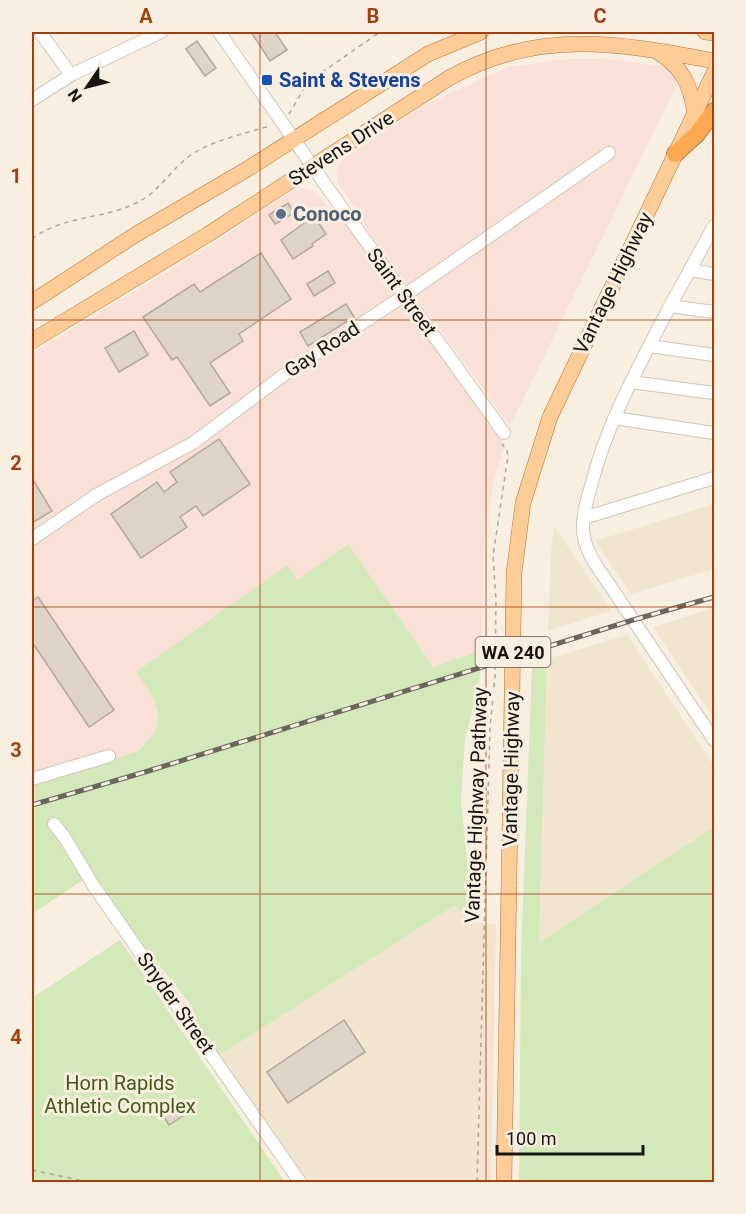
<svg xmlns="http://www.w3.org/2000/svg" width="746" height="1214" viewBox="0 0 746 1214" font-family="Roboto,sans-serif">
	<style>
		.commercial { fill: #f9e1d7 }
		.built { fill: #f2e5d0 }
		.green { fill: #d4e9ba }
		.building { fill: #e0d3c8; stroke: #b3a79c; stroke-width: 1.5 }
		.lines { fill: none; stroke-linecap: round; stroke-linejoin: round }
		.minor-casing { stroke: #cec6b8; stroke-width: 14 }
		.major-casing { stroke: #ac763b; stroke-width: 16 }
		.highway-casing { stroke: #ac763b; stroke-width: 18 }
		.path { stroke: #aca59a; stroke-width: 1.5; stroke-dasharray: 4.5 4.5; stroke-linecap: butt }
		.minor { stroke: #fff; stroke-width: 12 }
		.major { stroke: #fdcc97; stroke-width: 15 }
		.highway { stroke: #fcaa52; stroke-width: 16 }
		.rail-casing { stroke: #6a655d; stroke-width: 5 }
		.rail { stroke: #f8efe1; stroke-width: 3; stroke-dasharray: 9; stroke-linecap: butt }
		.grid { fill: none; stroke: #a33f0d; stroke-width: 1.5; stroke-opacity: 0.55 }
		.transit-dot { fill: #1a4fb4; stroke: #f8efe1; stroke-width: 2 }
		.service-dot { fill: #5c6f8a; stroke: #f8efe1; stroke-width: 2 }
		.labels { text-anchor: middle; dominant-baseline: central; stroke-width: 6; stroke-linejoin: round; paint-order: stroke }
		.shield { fill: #f8efe1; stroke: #5b564f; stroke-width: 1.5 }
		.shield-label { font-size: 18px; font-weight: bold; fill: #181510 }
		.transit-label { font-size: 20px; font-weight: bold; fill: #164399; stroke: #f8efe1; text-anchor: start }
		.street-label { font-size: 20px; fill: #181510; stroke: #f8efe1 }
		.service-label { font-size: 20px; font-weight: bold; fill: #4e5e75; stroke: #f8efe1; text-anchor: start }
		.park-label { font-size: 20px; fill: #435a17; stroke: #f8efe1 }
		.neatline { fill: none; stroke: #a33f0d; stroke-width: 2 }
		.grid-label { font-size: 20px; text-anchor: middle; font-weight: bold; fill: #a33f0d }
	</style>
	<rect width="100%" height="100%" fill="#f8efe1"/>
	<path class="commercial" d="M567 59H602L672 67 679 76 674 91 510 426 368 230 360 214 338 183 336 171 344 158 425 105 508 67Z
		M303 188 313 191 320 197 333 213 355 234 505 443 495 476 487 516 483 552 482 650 433 667 347 544 297 580 286 566 137 672 153 696 158 710V726L150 740 138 751 35 784 32 779V353L213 244 292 191Z"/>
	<path class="built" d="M714 504V569L631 594 595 541Z
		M554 526 611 611 548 631 551 552Z
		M714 608V719L653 627Z
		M627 635 714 766V827L539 944 547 659Z
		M455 905 476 923 496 924 491 1182H304L217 1057Z"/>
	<path class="green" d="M348 544 433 667 482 650 479 684 465 739 461 801 468 868 475 901 476 923 455 905 217 1057 198 1034 190 1004 135 935 103 887 92 874 32 914V786L138 751C171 722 158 703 136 672L287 565 297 580Z
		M547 659 539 943 714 827V1182H519L521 954 532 667Z
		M120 940 285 1182H32V998Z"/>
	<path class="building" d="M251 32H275L287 50 270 61Z
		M197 41 216 68 205 76 186 49Z
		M288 203 294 213 275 224 269 215Z
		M314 216 326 234 312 244 313 246 293 259 281 240Z
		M261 253 291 299 239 334 243 341 210 363 230 393 210 406 177 357 172 360 143 317 194 284 200 292Z
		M328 271 335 283 314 296 307 284Z
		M346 304 354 317 308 346 300 332Z
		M134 331 148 355 119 372 105 348Z
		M219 439 250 484 203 516 196 506 180 517 187 527 141 558 111 514 157 482 164 492 177 482 170 472Z
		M32 478 52 511 32 523Z
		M38 597 114 710 89 727 32 642V602Z
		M344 1020 365 1052 288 1103 267 1072Z
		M180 1102 187 1113 169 1125 162 1114Z"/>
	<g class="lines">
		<defs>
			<path id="minor" d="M40 32 71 75
				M219 32 327 187 504 433
				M32 100 71 75 161 32
				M690 270 714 274
				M670 306 714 226
				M714 312 670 306C640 364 607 422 591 486 587 500 582 516 583 531 584 544 589 554 596 565L714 740
				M649 346 714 355
				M631 382 714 393
				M614 418 714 433
				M584 518 714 478
				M32 539 98 494 193 443 285 374 405 295 609 153
				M32 779 109 756
				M54 824 65 838 93 885 300 1182"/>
			<path id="major" d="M705 32 714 33
				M659 53C684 69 690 85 695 113
				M32 302 135 235 249 168 428 54 481 32
				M32 341 207 235 449 78C538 28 620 43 714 61
				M504 1182 514 573 523 503 550 417 714 73"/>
			<path id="highway" d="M675 154 697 134 714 111"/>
		</defs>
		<use href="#minor" class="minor-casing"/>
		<use href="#major" class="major-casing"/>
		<use href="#highway" class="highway-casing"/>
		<path class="path" d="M289 114 308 82 380 32
			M32 239C63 215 102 220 136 203 158 193 169 172 188 157 207 142 246 133 270 126
			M32 1170 88 1182
			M477 1182 490 728 495 677 496 599 493 556 508 456 507 450 502 444"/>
		<use href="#minor" class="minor"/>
		<use href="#major" class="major"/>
		<use href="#highway" class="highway"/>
		<defs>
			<path id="rail" d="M32 805 145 772 633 620 714 597"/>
		</defs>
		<use href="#rail" class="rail-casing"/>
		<use href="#rail" class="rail"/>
	</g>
	<path class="grid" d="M260 32V1182M486 32V1182M32 320H714M32 607H714M32 894H714"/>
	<rect class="transit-dot" x="261" y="74" width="12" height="12" rx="3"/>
	<circle class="service-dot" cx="281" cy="214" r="6"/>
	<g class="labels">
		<rect class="shield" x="475.5" y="637" width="75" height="30" rx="4.5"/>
		<g class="shield-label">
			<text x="513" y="652">WA 240</text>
		</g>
		<g class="transit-label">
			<text x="279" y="80">Saint &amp; Stevens</text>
		</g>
		<g class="street-label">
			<text transform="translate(341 148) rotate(-33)">Stevens Drive</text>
			<text transform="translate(613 283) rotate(-64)">Vantage Highway</text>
			<text transform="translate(402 292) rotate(54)">Saint Street</text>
			<text transform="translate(322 349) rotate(-33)">Gay Road</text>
			<text transform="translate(511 769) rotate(-89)">Vantage Highway</text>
			<text transform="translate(476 805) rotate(-88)">Vantage Highway Pathway</text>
			<text transform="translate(176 1003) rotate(55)">Snyder Street</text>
		</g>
		<g class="service-label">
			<text x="293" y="214">Conoco</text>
		</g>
		<g class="park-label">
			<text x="120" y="1083">Horn Rapids<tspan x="120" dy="23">Athletic Complex</tspan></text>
		</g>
	</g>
	<rect width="746" height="1214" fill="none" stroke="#f8efe1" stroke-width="66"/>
	<g transform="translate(87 87) rotate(235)" stroke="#f8efe1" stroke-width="4.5" paint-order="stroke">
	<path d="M0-4.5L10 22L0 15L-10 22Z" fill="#181510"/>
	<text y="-9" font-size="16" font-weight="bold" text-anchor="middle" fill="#181510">N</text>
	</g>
	<path d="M497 1145v9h146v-9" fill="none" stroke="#181510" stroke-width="3"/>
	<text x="506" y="1145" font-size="18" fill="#181510" stroke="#f8efe1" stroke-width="4.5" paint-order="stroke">100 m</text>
	<rect x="33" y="33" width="680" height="1148" class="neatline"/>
	<g class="grid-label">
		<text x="146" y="23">A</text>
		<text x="373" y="23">B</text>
		<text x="600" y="23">C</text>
		<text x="16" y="183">1</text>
		<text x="16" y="470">2</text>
		<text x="16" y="757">3</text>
		<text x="16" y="1044">4</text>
	</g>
</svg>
